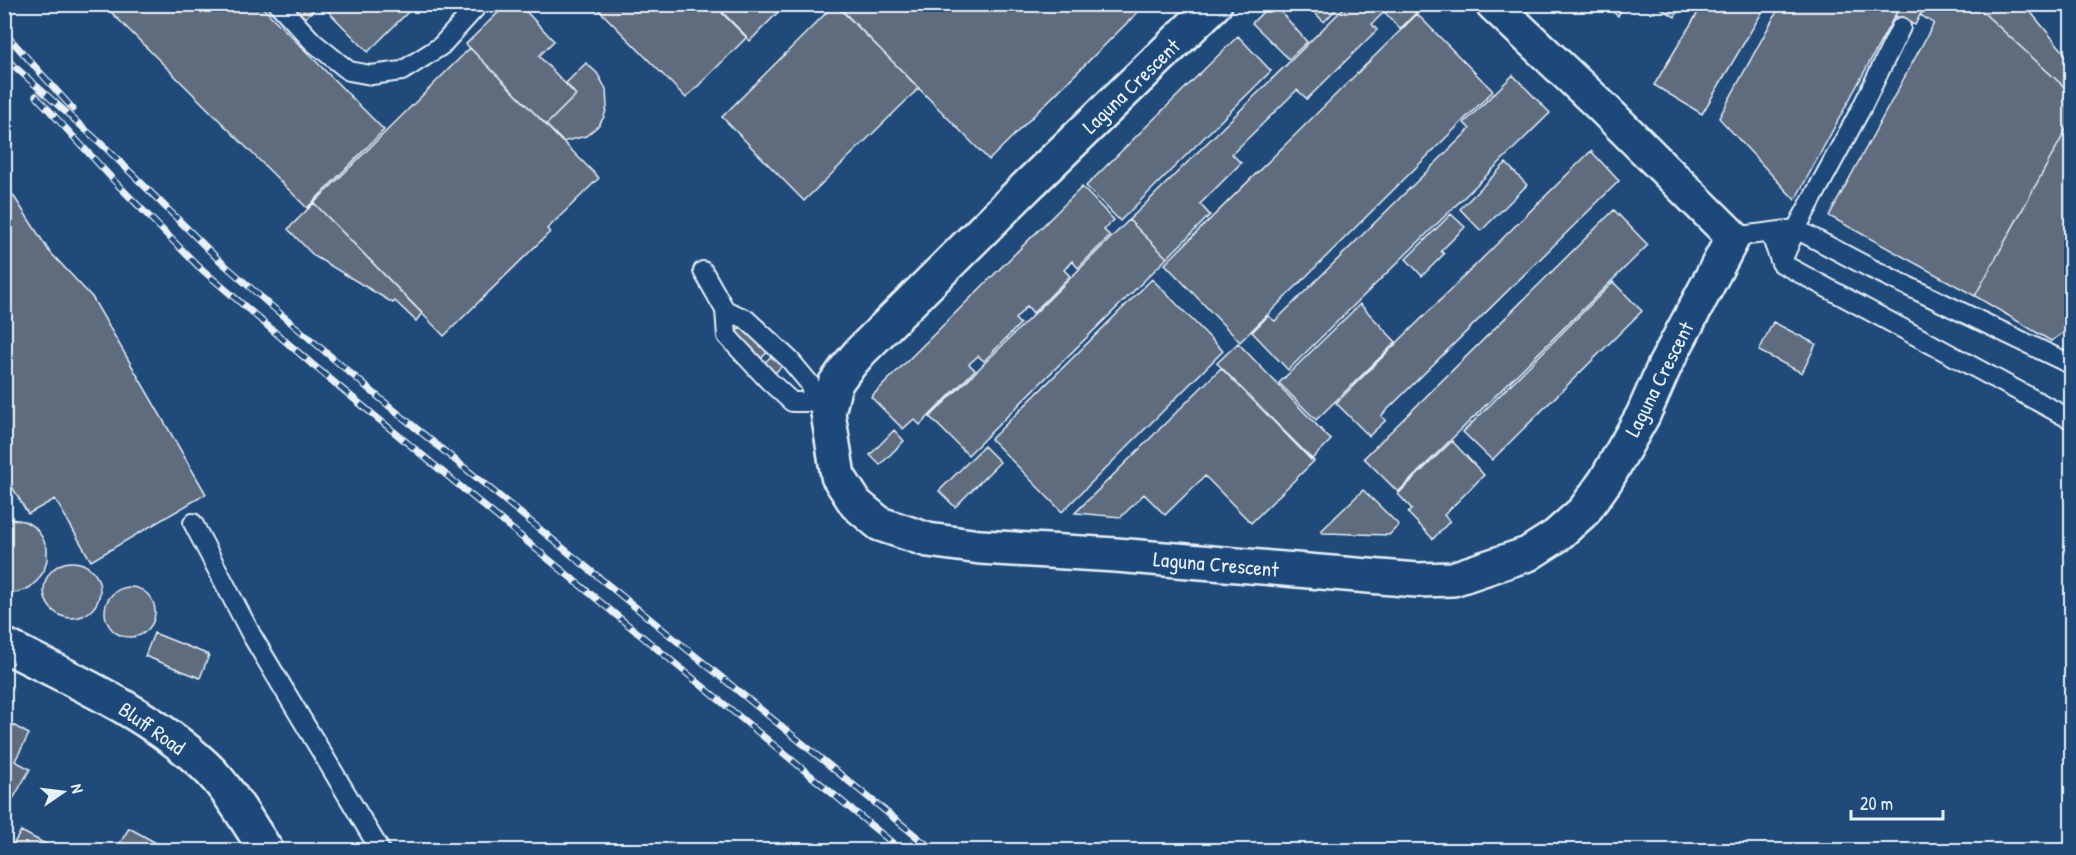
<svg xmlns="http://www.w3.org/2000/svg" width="2076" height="855" viewBox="0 0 2076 855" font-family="'Patrick Hand',sans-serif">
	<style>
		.building { fill: #5e6c7e; stroke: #e8f1f8; stroke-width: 1.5 }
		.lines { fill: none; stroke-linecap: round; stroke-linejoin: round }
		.lane-casing { stroke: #e8f1f8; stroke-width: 22 }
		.street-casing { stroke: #e8f1f8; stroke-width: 38 }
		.secondary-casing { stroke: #e8f1f8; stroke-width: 38 }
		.lane { stroke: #1f4a7a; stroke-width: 18 }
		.street { stroke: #1f4a7a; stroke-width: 33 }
		.secondary { stroke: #1f4a7a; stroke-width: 33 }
		.rail-casing { stroke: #e8f1f8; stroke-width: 7 }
		.rail { stroke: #1f4a7a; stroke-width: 4.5; stroke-dasharray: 14; stroke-linecap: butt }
		.labels { text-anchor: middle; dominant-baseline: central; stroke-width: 4.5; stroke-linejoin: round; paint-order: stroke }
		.street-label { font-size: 21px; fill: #e8f1f8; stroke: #1f4a7a }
	</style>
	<rect width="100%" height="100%" fill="#1f4a7a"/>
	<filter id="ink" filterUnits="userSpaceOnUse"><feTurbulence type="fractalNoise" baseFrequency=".0167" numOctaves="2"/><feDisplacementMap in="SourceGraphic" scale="12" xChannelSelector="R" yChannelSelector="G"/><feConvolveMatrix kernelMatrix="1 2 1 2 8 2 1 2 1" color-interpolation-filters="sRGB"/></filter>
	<g filter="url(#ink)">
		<path class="building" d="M103 4H259L384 130 307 208Z
			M291 4H319L305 18Z
			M321 4H416L368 52Z
			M507 4H519L554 41 539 56 576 95 546 125 466 44Z
			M593 4H714L747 37 686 98Z
			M731 4H786L750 41 722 13Z
			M835 4 919 88 804 201 722 117Z
			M836 4H1146L989 160Z
			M1306 4H1341L1324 22Z
			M1348 4H1377L1384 12 1372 24 1377 30 1307 99 1297 90 1232 154 1241 163 1200 204 1210 215 1167 258 1129 220Z
			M1377 4H1425L1400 29Z
			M1603 4H1624L1618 16Z
			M1654 4H1682L1675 17Z
			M1703 4H1767L1702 114 1654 85Z
			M1781 4H1901L1795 200 1719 118Z
			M1901 4H1930L1920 15 1915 25 1895 16Z
			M1930 4H1974L2072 94V119L1975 296 1829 216 1934 23 1920 15Z
			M1974 4H2024L2072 62V94Z
			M1269 6H1276L1307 42 1289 59 1252 23Z
			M1417 14 1493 91 1240 342 1165 264Z
			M1238 36 1271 71 1120 221 1086 186Z
			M470 48 599 178 547 229 550 232 444 336 314 203Z
			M586 63 597 73 606 89 607 107 604 117 599 125 586 136 562 142 546 125 576 95 566 83Z
			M1513 75 1550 113 1288 370 1252 332 1268 316 1275 321 1470 129 1464 123Z
			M2072 119V297L2064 311 2072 315V318L2063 333 2051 341 1975 296Z
			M1591 151 1619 181 1381 416 1386 420 1369 436 1336 403Z
			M1506 163 1527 185 1481 231 1460 209Z
			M4 181 49 251 92 297 206 494 91 561 55 499 28 514 4 473Z
			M1082 187 1114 220 1104 230 1110 236 1078 268 1072 261 1064 270 1070 276 1033 313 1027 306 1015 319 1020 324 984 361 978 356 969 364 975 370 920 425 914 419 903 429 871 397Z
			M314 203 422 313 416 321 395 301 393 303 314 256 288 229Z
			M1614 210 1648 245 1398 492 1364 458Z
			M1451 214 1465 227 1441 251 1444 254 1422 276 1406 259Z
			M1129 220 1167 258 968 455 930 417Z
			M1152 279 1223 351 1062 512 991 439Z
			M1613 282 1642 311 1492 460 1463 432Z
			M1360 304 1396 342 1316 420 1279 383Z
			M753 315 778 341 753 367 727 341Z
			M1773 322 1816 344 1802 373 1759 351Z
			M1238 343 1331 440 1311 460 1217 363Z
			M774 354 784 364 775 373 765 362Z
			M1221 368 1314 461 1251 523 1205 476 1165 515 1144 494 1121 517 1075 513Z
			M894 430 904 441 880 465 870 455Z
			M1452 441 1484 475 1444 515 1450 521 1433 539 1408 513 1412 509 1398 494Z
			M984 446 1000 462 955 507 939 491Z
			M4 483 10 491 11 498 4 513Z
			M1363 490 1399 525 1389 535 1323 533 1321 531Z
			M11 519 24 521 35 527 42 537 47 548V560L44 571 37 581 29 588 18 592 6 593 4 520Z
			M44 590a28 28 0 1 1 56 0a28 28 0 1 1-56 0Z
			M105 612a25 25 0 1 1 50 0a25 25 0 1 1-50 0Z
			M154 633 209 655 200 678 145 656Z
			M4 720 29 734 15 761 30 769 4 815Z
			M129 828 169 850H116Z
			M21 831 57 850H10Z"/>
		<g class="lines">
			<defs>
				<path id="lane" d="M278 4 313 42 349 71 371 75 402 71 441 46 479 4
					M1770 233 1781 263 2072 420
					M1733 237 1796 229 1872 269 2072 365
					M1781 263 1796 229 1861 109 1901 27
					M703 271 725 310 727 336 769 381 792 402H813L828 413
					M725 310 746 319 790 360 810 384 813 402
					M193 523 252 636 380 850"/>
				<path id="street" d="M1215 4 1026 187 860 352 845 370 835 384 828 413 838 476 856 504 880 524 928 540 980 547 1116 555 1417 580 1453 579 1528 554 1556 536 1584 511 1606 480 1643 415 1665 365 1733 237 1602 107 1493 4"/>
				<path id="secondary" d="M4 645C73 680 147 712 204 765 228 787 248 823 266 850"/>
			</defs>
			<use href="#lane" class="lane-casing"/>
			<use href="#street" class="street-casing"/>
			<use href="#secondary" class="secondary-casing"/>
			<use href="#lane" class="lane"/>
			<use href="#street" class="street"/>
			<use href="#secondary" class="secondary"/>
			<defs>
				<path id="rail" d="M4 32 73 109
					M4 57 106 148 218 259 269 304 395 411 933 850
					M36 96 118 185 198 266 313 365 901 850"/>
			</defs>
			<use href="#rail" class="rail-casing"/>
			<use href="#rail" class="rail"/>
		</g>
	</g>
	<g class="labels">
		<g class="street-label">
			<text transform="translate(1131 86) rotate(-44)">Laguna Crescent</text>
			<text transform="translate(1659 379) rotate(-63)">Laguna Crescent</text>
			<text transform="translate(1216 564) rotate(5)">Laguna Crescent</text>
			<text transform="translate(152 728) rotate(35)">Bluff Road</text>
		</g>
	</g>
	<rect width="2076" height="855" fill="none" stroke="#1f4a7a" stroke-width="24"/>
	<rect x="12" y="12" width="2052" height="831" fill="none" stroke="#e8f1f8" stroke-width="2" filter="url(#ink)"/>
	<g transform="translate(63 792) rotate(76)" stroke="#1f4a7a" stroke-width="4.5" paint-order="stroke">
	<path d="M0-4.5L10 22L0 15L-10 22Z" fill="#e8f1f8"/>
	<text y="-9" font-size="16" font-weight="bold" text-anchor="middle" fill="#e8f1f8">N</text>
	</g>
	<path d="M1851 810v9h92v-9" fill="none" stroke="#e8f1f8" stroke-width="3"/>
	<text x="1860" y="810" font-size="18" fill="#e8f1f8" stroke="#1f4a7a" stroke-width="4.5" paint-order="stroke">20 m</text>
</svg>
